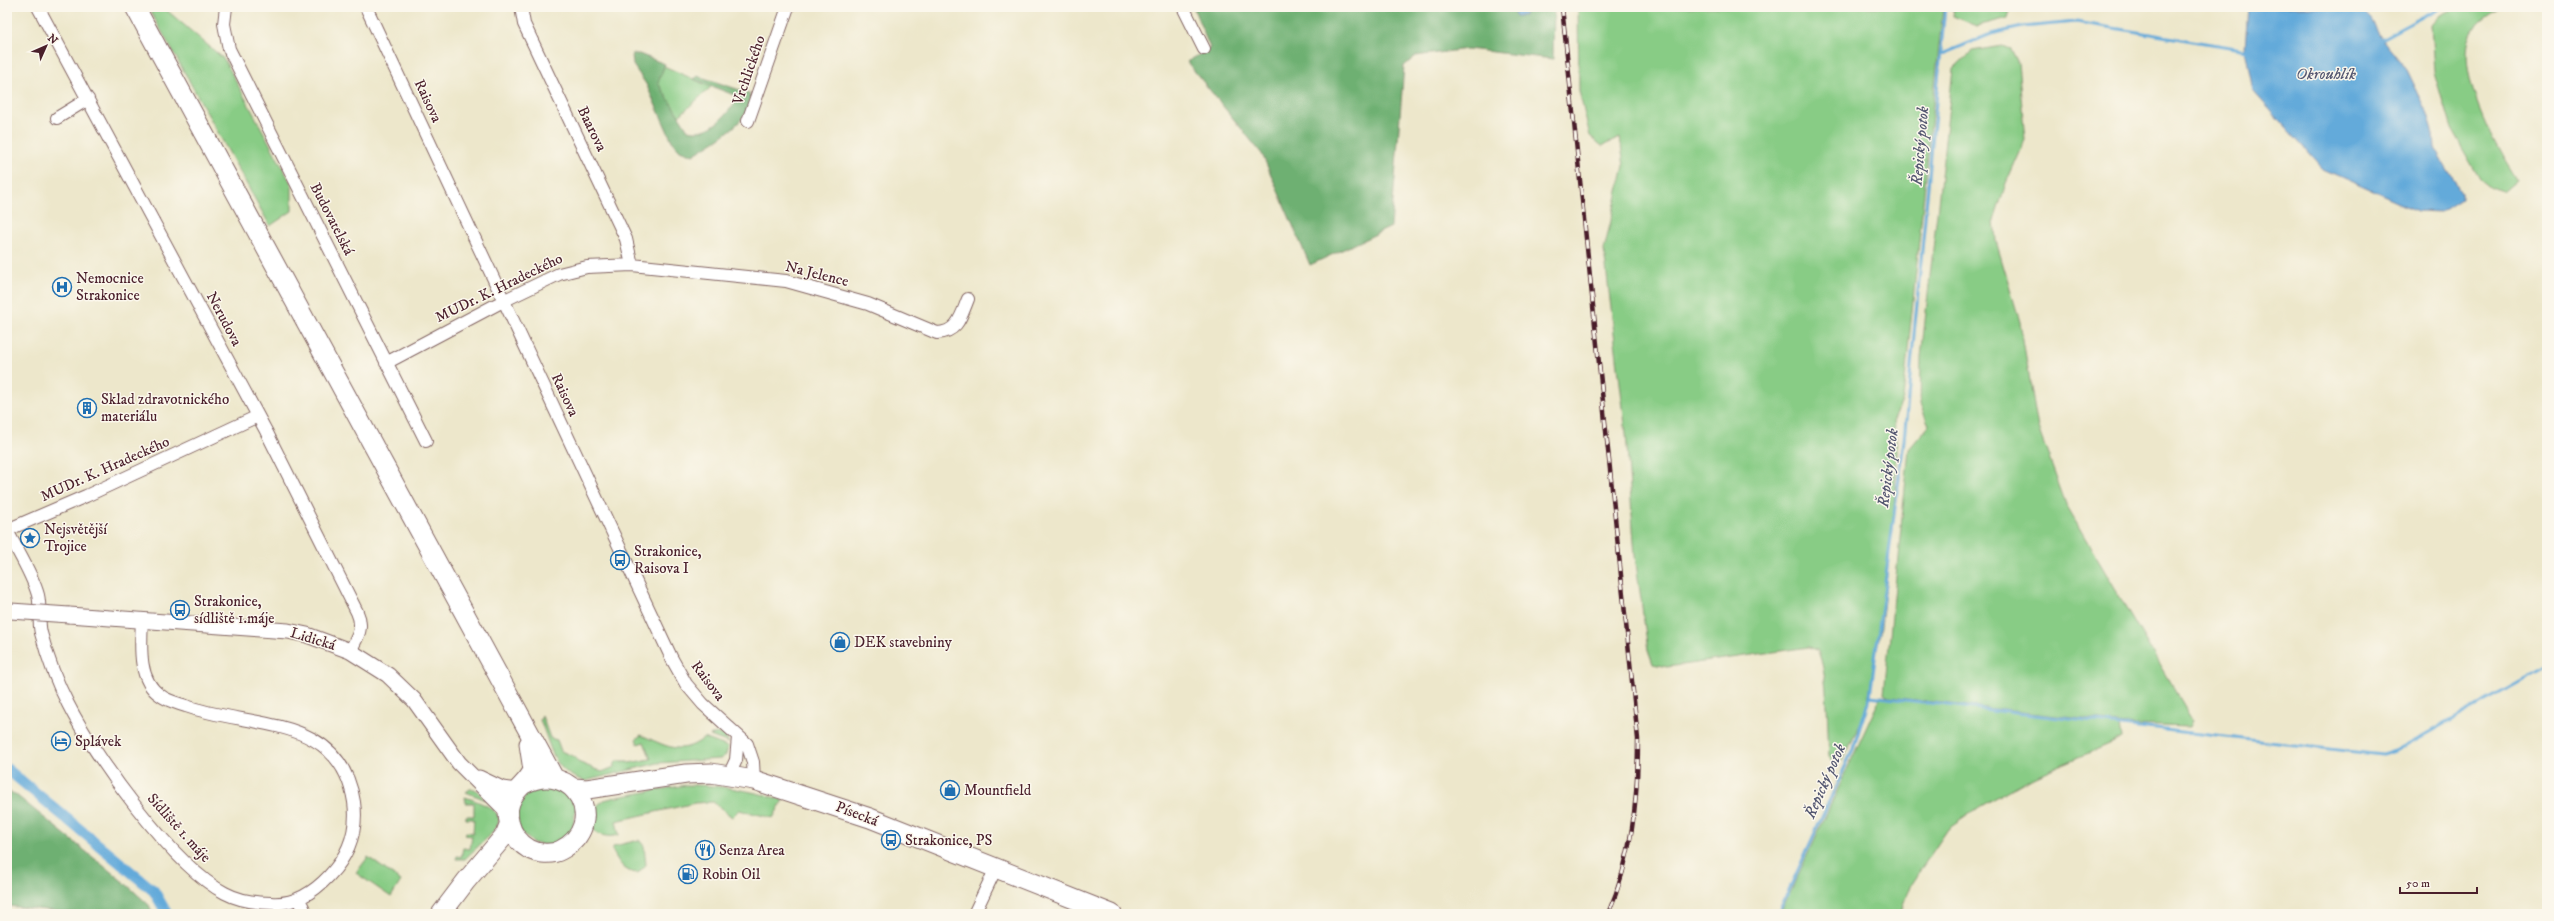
<svg xmlns="http://www.w3.org/2000/svg" width="2554" height="921" viewBox="0 0 2554 921" font-family="'IM FELL DW Pica',serif">
	<style>
		.green { fill: #88cc85; stroke: #697658 }
		.forest { fill: #6eb072; stroke: #5c684e }
		.water { fill: #63aada; stroke: #566482 }
		.lines { fill: none; stroke-linecap: round; stroke-linejoin: round }
		.stream { stroke: #63aada; stroke-width: 3 }
		.canal { stroke: #63aada; stroke-width: 11 }
		.minor-casing { stroke: #836563; stroke-width: 14 }
		.tertiary-casing { stroke: #836563; stroke-width: 17 }
		.primary-casing { stroke: #836563; stroke-width: 21 }
		.minor { stroke: #fff; stroke-width: 12 }
		.tertiary { stroke: #fff; stroke-width: 15 }
		.primary { stroke: #fff; stroke-width: 19 }
		.rail-casing { stroke: #4a1f2b; stroke-width: 4.5 }
		.rail { stroke: #fbf7ec; stroke-width: 3; stroke-dasharray: 9; stroke-linecap: butt }
		.tertiary-bridge-casing { stroke: #836563; stroke-width: 17; stroke-linecap: butt }
		.tertiary-bridge { stroke: #fff; stroke-width: 15 }
		.labels { text-anchor: middle; dominant-baseline: central; stroke-width: 3; stroke-linejoin: round; paint-order: stroke }
		.street-label { font-size: 15px; fill: #4a1f2b; stroke: #fbf7ec }
		.poi-label { font-size: 15px; fill: #4a1f2b; stroke: #fbf7ec; text-anchor: start }
		.water-label { font-size: 16px; font-style: italic; fill: #545771; stroke: #fbf7ec }
	</style>
	<rect width="100%" height="100%" fill="#fbf7ec"/>
	<filter id="ink" filterUnits="userSpaceOnUse"><feTurbulence type="fractalNoise" baseFrequency=".025" numOctaves="2"/><feDisplacementMap in="SourceGraphic" scale="8" xChannelSelector="R" yChannelSelector="G"/><feConvolveMatrix kernelMatrix="1 2 1 2 8 2 1 2 1" color-interpolation-filters="sRGB"/></filter>
	<filter id="wash" filterUnits="userSpaceOnUse"><feTurbulence type="fractalNoise" baseFrequency=".012" numOctaves="4" result="noise"/><feDisplacementMap in="SourceGraphic" scale="16" xChannelSelector="R" yChannelSelector="G"/><feGaussianBlur stdDeviation="0.9" result="paint"/><feColorMatrix in="noise" values="0 0 0 0 0 0 0 0 0 0 0 0 0 0 0 0 0 1.4 0 .05"/><feComposite in="paint" operator="in"/></filter>
	<g filter="url(#wash)">
		<rect width="100%" height="100%" fill="#ede7cb"/>
		<path class="green" d="M148 7H163L224 59 292 185V211L270 226Z
			M1578 7H1943L1903 399 1894 419 1897 451 1894 512 1881 627 1866 711 1843 760 1833 761 1829 756C1827 730 1829 671 1817 650L1809 647 1667 667 1653 664 1648 650 1635 556 1626 433 1604 250 1624 166 1620 138 1602 146 1590 136 1579 91Z
			M1954 7H2011L2008 18 1977 26 1953 16Z
			M2458 7H2501C2492 13 2479 20 2473 30 2451 67 2496 149 2517 180L2503 192 2491 188 2480 179 2451 129 2434 72 2431 25 2439 16Z
			M2002 46 2011 49 2018 63 2025 140 2006 183 1994 221 1996 241 2020 322 2038 428 2067 507 2192 720 2189 727 2136 725 1889 697 1884 694 1909 449 1929 425 1920 405 1921 357 1953 69 1972 51Z
			M664 66 711 87 679 116 657 83Z
			M1881 696 2119 724 2121 739 2033 777 1981 806 1948 829 1911 884 1900 914H1780Z
			M542 716 550 738 557 740 561 751 575 757 578 762 602 772 614 767 616 761H628L629 763 651 759 644 742 638 744 636 739 641 735C665 745 680 757 704 738L728 747 726 755 720 759 658 763 585 781C552 772 552 748 540 720Z
			M716 733 724 735 729 743 710 736Z
			M686 785C722 785 748 790 783 800L773 818 739 810 732 817 713 802 695 803 616 821 619 835C609 838 598 836 592 828V810L604 800 612 798Z
			M545 786 565 791 576 807 572 833 550 846 533 843 519 830 517 810 527 793Z
			M470 789H475L486 800 466 792Z
			M465 797C523 816 495 829 465 859H456L457 856 461 857 463 848 470 849 472 836 465 835 466 832 473 833 474 819H466V816H474V803H466Z
			M639 840 644 846 646 865 638 873C624 873 618 861 612 850L614 846Z
			M368 857 401 881 391 897 356 873Z"/>
		<path class="forest" d="M1193 7H1554L1553 59 1467 49 1416 56 1404 66 1391 227 1310 265 1262 154 1187 62 1210 48Z
			M632 54H639L665 64 658 83 688 130C711 136 726 115 739 97L693 79 698 76 749 93C758 119 711 143 693 155L680 150 672 141 646 84 633 65Z
			M7 791 15 794 126 884 149 905 153 914H84L7 906Z"/>
		<path class="water" d="M1511 7H1529L1524 16H1516Z
			M2248 7H2359L2371 19 2382 39 2407 70 2426 109 2434 134 2435 148 2461 192V199L2441 212 2417 211 2323 169 2253 91 2245 49Z"/>
		<g class="lines">
			<path class="stream" d="M2379 40 2441 7
				M1940 55 1991 34 2023 27 2076 22 2248 50
				M1870 696 2382 755 2395 751 2547 667
				M1778 914 1853 749 1870 696 1904 440 1945 7"/>
			<path class="canal" d="M7 769 154 891 167 914"/>
		</g>
	</g>
	<g filter="url(#ink)">
		<g class="lines">
			<defs>
				<path id="minor" d="M38 7 266 431 357 612C364 627 358 637 350 651
					M226 7 224 24 229 49 426 441
					M366 7 672 659 686 684 703 704 747 744 753 762 754 780
					M521 7 524 24 626 239 632 265
					M1183 7 1204 49
					M57 118 88 99
					M748 121 788 7
					M386 363 505 300 559 274 587 267 632 265 786 281 868 304 937 333C958 332 961 316 968 299
					M7 530C17 551 32 573 38 595 41 607 38 621 41 633 47 656 57 683 68 704 94 756 174 867 225 893 240 901 255 903 271 903 295 905 314 892 329 876 349 855 358 831 354 802 340 713 250 729 186 706 177 703 167 701 160 695 137 680 141 643 142 620
					M7 530 86 496 258 416
					M729 775 736 760 738 737
					M299 899 306 914
					M974 914 996 868"/>
				<path id="tertiary" d="M69 615 288 631 307 635 350 651 388 675 414 700 459 763 508 812
					M479 778 502 789 516 791"/>
				<path id="primary" d="M135 7 554 778
					M524 784C574 758 610 824 561 850 552 855 538 854 529 849 509 837 501 811 516 792 522 784 529 780 533 770L529 744
					M574 788 587 789 686 774 711 773 754 780 870 818 1112 914
					M441 914 466 881 505 835 509 825"/>
			</defs>
			<use href="#minor" class="minor-casing"/>
			<use href="#tertiary" class="tertiary-casing"/>
			<use href="#primary" class="primary-casing"/>
			<use href="#minor" class="minor"/>
			<use href="#tertiary" class="tertiary"/>
			<use href="#primary" class="primary"/>
			<defs>
				<path id="rail" d="M1562 7 1638 739C1638 799 1632 858 1608 914"/>
			</defs>
			<use href="#rail" class="rail-casing"/>
			<use href="#rail" class="rail"/>
			<defs>
				<path id="tertiary-bridge" d="M11 611 69 615"/>
			</defs>
			<use href="#tertiary-bridge" class="tertiary-bridge-casing"/>
			<use href="#tertiary-bridge" class="tertiary-bridge"/>
		</g>
	</g>
	<defs>
		<symbol id="hospital-ring" viewBox="-11 -11 22 22"><circle r="9.5" fill="#fbf7ec" stroke="#1f6fb2" stroke-width="1.5"/><path d="M-5-5h3v3.5h4V-5h3V5h-3V1.5h-4V5h-3Z" fill="#1f6fb2"/></symbol>
		<symbol id="building-ring" viewBox="-11 -11 22 22"><circle r="9.5" fill="#fbf7ec" stroke="#1f6fb2" stroke-width="1.5"/><path d="M-4-6H4V6H1V3H-1V6H-4ZM-2.5-4.3h1.7v1.8h-1.7ZM.8-4.3h1.7v1.8H.8ZM-2.5-1h1.7V.8h-1.7ZM.8-1h1.7V.8H.8Z" fill="#1f6fb2"/></symbol>
		<symbol id="sight-ring" viewBox="-11 -11 22 22"><circle r="9.5" fill="#fbf7ec" stroke="#1f6fb2" stroke-width="1.5"/><path d="M0-6L1.8-2.2L6-1.7L2.9 1.2L3.7 5.4L0 3.3L-3.7 5.4L-2.9 1.2L-6-1.7L-1.8-2.2Z" fill="#1f6fb2"/></symbol>
		<symbol id="bus-ring" viewBox="-11 -11 22 22"><circle r="9.5" fill="#fbf7ec" stroke="#1f6fb2" stroke-width="1.5"/><path d="M-5-6H5V4H4V6H2V4H-2V6H-4V4H-5ZM-3.5-4V0h7V-4ZM-3.5 1.2v1.5H-2V1.2ZM2 1.2v1.5H3.5V1.2Z" fill="#1f6fb2"/></symbol>
		<symbol id="shop-ring" viewBox="-11 -11 22 22"><circle r="9.5" fill="#fbf7ec" stroke="#1f6fb2" stroke-width="1.5"/><path d="M-5-2.5h2.3a2.7 3.5 0 0 1 5.4 0H5L5.5 6h-11ZM-1.5-2.5h3a1.5 2.3 0 0 0-3 0Z" fill="#1f6fb2"/></symbol>
		<symbol id="hotel-ring" viewBox="-11 -11 22 22"><circle r="9.5" fill="#fbf7ec" stroke="#1f6fb2" stroke-width="1.5"/><path d="M-6-4.5h1.5V1H6V5H4.5V3h-9V5H-6ZM-4 0a1.8 1.8 0 1 1 3.6 0ZM.5 0V-2.5h3Q6-2.5 6 0Z" fill="#1f6fb2"/></symbol>
		<symbol id="restaurant-ring" viewBox="-11 -11 22 22"><circle r="9.5" fill="#fbf7ec" stroke="#1f6fb2" stroke-width="1.5"/><path d="M-5-6h1v4h1v-4h1v4h1v-4h1v5L-1.5 .5V6h-2V.5L-5-1ZM5-6V6H3V1.5H1.5Q1.5-4 5-6Z" fill="#1f6fb2"/></symbol>
		<symbol id="fuel-ring" viewBox="-11 -11 22 22"><circle r="9.5" fill="#fbf7ec" stroke="#1f6fb2" stroke-width="1.5"/><path d="M-5.5-6h7V0h2V4h1.3V-2.5L3-4.5l.8-.8L6-3V5H2.5V1h-1V6h-7ZM-4.2-4.7v3.2H.2V-4.7Z" fill="#1f6fb2"/></symbol>
	</defs>
	<g fill-rule="evenodd">
		<use href="#hospital-ring" x="51" y="276" width="22" height="22"/>
		<use href="#building-ring" x="76" y="397" width="22" height="22"/>
		<use href="#sight-ring" x="19" y="527" width="22" height="22"/>
		<use href="#bus-ring" x="609" y="549" width="22" height="22"/>
		<use href="#bus-ring" x="169" y="599" width="22" height="22"/>
		<use href="#shop-ring" x="829" y="631" width="22" height="22"/>
		<use href="#hotel-ring" x="50" y="730" width="22" height="22"/>
		<use href="#shop-ring" x="939" y="779" width="22" height="22"/>
		<use href="#bus-ring" x="880" y="829" width="22" height="22"/>
		<use href="#restaurant-ring" x="694" y="839" width="22" height="22"/>
		<use href="#fuel-ring" x="677" y="863" width="22" height="22"/>
	</g>
	<g class="labels">
		<g class="street-label">
			<text transform="translate(749 70) rotate(-71)">Vrchlického</text>
			<text transform="translate(428 101) rotate(65)">Raisova</text>
			<text transform="translate(592 129) rotate(64)">Baarova</text>
			<text transform="translate(332 219) rotate(63)">Budovatelská</text>
			<text transform="translate(817 274) rotate(14)">Na Jelence</text>
			<text transform="translate(499 288) rotate(-26)">MUDr. K. Hradeckého</text>
			<text transform="translate(224 319) rotate(62)">Nerudova</text>
			<text transform="translate(565 395) rotate(65)">Raisova</text>
			<text transform="translate(105 469) rotate(-24)">MUDr. K. Hradeckého</text>
			<text transform="translate(313 639) rotate(17)">Lidická</text>
			<text transform="translate(708 681) rotate(53)">Raisova</text>
			<text transform="translate(857 814) rotate(21)">Písecká</text>
			<text transform="translate(179 828) rotate(48)">Sídliště 1. máje</text>
		</g>
		<g class="poi-label">
			<text x="76" y="278">Nemocnice<tspan x="76" dy="17">Strakonice</tspan></text>
			<text x="101" y="399">Sklad zdravotnického<tspan x="101" dy="17">materiálu</tspan></text>
			<text x="44" y="529">Nejsvětější<tspan x="44" dy="17">Trojice</tspan></text>
			<text x="634" y="551">Strakonice,<tspan x="634" dy="17">Raisova I</tspan></text>
			<text x="194" y="601">Strakonice,<tspan x="194" dy="17">sídliště 1.máje</tspan></text>
			<text x="854" y="642">DEK stavebniny</text>
			<text x="75" y="741">Splávek</text>
			<text x="964" y="790">Mountfield</text>
			<text x="905" y="840">Strakonice, PS</text>
			<text x="719" y="850">Senza Area</text>
			<text x="702" y="874">Robin Oil</text>
		</g>
		<g class="water-label">
			<text x="2326" y="74">Okrouhlík</text>
			<text transform="translate(1920 146) rotate(-85)">Řepický potok</text>
			<text transform="translate(1888 468) rotate(-83)">Řepický potok</text>
			<text transform="translate(1825 781) rotate(-66)">Řepický potok</text>
		</g>
	</g>
	<rect width="2554" height="921" fill="none" stroke="#fbf7ec" stroke-width="24"/>
	<g transform="translate(46 46) rotate(45)" stroke="#fbf7ec" stroke-width="3" paint-order="stroke">
	<path d="M0-3L7 15L0 10L-7 15Z" fill="#4a1f2b"/>
	<text y="-6" font-size="11" font-weight="bold" text-anchor="middle" fill="#4a1f2b">N</text>
	</g>
	<path d="M2400 887v6h77v-6" fill="none" stroke="#4a1f2b" stroke-width="2"/>
	<text x="2406" y="887" font-size="12" fill="#4a1f2b" stroke="#fbf7ec" stroke-width="3" paint-order="stroke">50 m</text>
</svg>
